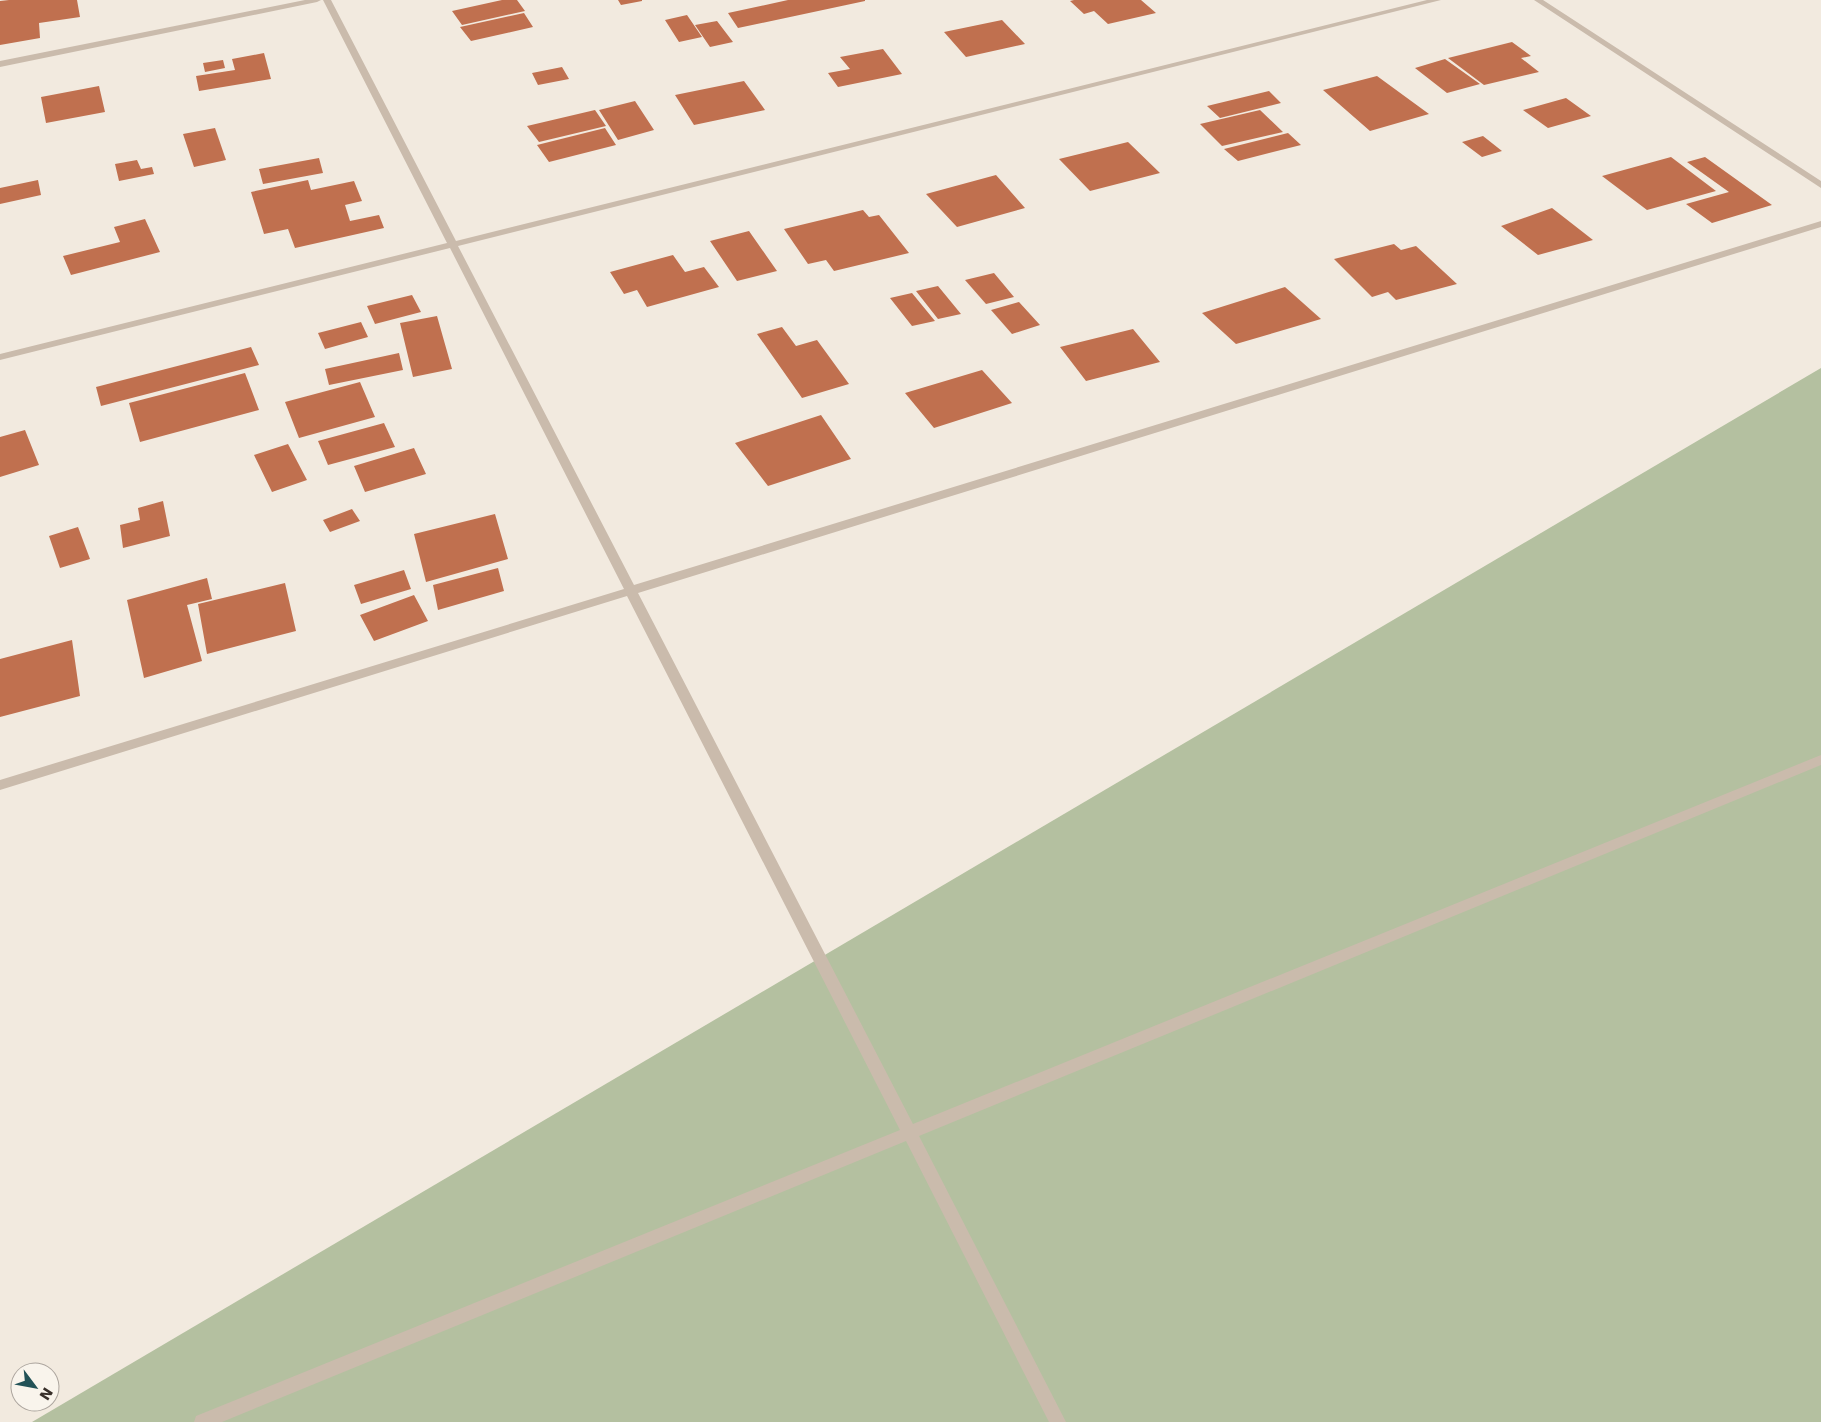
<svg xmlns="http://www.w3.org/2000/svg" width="1821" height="1422" viewBox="0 0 1821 1422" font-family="'DejaVu Sans',sans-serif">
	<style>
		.green { fill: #b4c0a0 }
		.building { fill: #c0704f }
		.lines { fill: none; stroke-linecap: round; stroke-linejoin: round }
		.minor { fill: #cabbac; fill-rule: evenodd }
	</style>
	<rect width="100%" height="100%" fill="#f2eadf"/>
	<path class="green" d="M1821 368V1422H32Z"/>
	<path class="building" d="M9 0H77L80 17 39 23 40 38 0 45V1Z
		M502 0H517L525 11 462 25 452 11Z
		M618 0H642V1L621 5Z
		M788 0H865V1L738 28 728 13Z
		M1074 0H1141L1156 13 1108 24 1094 11 1084 14 1070 1Z
		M524 13 533 27 471 41 460 27Z
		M687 15 702 37 679 42 665 20Z
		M1002 20 1025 44 966 57 944 32Z
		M717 21 733 42 710 47 695 25Z
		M1512 42 1531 56 1521 58 1539 72 1484 85 1448 58Z
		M883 49 902 74 838 87 828 73 850 69 840 57Z
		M264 53 271 79 199 91 196 76 235 70 232 59Z
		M1445 59 1480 84 1447 93 1415 68Z
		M223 60 225 68 205 72 203 63Z
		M562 67 569 79 538 85 532 73Z
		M1377 76 1429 114 1370 131 1323 90Z
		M744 81 765 110 694 125 675 95Z
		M99 86 105 112 46 123 41 97Z
		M1269 91 1281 103 1220 118 1207 106Z
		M1566 98 1591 116 1548 128 1523 110Z
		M635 101 654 130 618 140 599 110Z
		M595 110 606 126 539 142 527 126Z
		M1260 110 1283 132 1222 146 1200 124Z
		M215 128 226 160 194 167 183 134Z
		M605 128 616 145 549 162 537 145Z
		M1288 133 1301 145 1238 161 1224 149Z
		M1483 136 1502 151 1482 157 1462 142Z
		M1128 142 1160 173 1090 191 1059 159Z
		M1671 157 1716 191 1647 210 1602 176Z
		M1705 157 1772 205 1712 223 1686 204 1729 192 1687 162Z
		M319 158 323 173 263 184 259 169Z
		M137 160 141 169 152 167 154 174 119 181 115 164Z
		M996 175 1025 208 957 227 926 194Z
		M38 180 41 195 0 204V188Z
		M308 180 311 190 354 181 362 201 345 205 350 221 379 215 384 228 295 248 288 229 264 234 251 192Z
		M1552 208 1593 240 1538 255 1501 226Z
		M863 210 869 217 879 215 909 253 834 271 826 260 808 264 784 229Z
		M145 219 160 252 71 275 63 256 120 242 114 227Z
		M749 231 777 271 737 281 710 241Z
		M1394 244 1401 250 1416 246 1457 284 1396 300 1388 292 1372 297 1334 259Z
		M673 255 685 272 704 267 719 287 647 307 637 290 624 294 610 272Z
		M994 273 1014 297 986 304 965 280Z
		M938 286 961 314 938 319 916 291Z
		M1285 287 1321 319 1236 344 1202 313Z
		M912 293 935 321 912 326 890 298Z
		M412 295 421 312 375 324 367 306Z
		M1019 302 1040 325 1012 334 991 310Z
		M437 316 452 369 413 377 400 323Z
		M361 322 368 337 325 349 318 333Z
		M782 327 796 346 817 340 849 384 802 398 757 334Z
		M1133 329 1160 362 1086 381 1060 347Z
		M251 347 259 365 101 406 96 387Z
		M399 353 403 370 329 385 325 369Z
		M982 370 1012 403 934 428 905 393Z
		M245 373 259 410 140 442 129 403Z
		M360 382 375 417 299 438 285 402Z
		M821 415 851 459 768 486 735 443Z
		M384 423 395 447 328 465 318 441Z
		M25 430 39 465 0 477V437Z
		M288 444 307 480 272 492 254 455Z
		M414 448 426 474 365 492 354 466Z
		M163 501 170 536 123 548 120 525 140 520 138 508Z
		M352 509 360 521 330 532 323 520Z
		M495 514 508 559 426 582 414 534Z
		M78 527 90 559 60 568 49 536Z
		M498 568 504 591 438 610 433 585Z
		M404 570 411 589 361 604 354 585Z
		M207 578 212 599 187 605 202 661 144 678 127 600Z
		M285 583 296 631 207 654 198 604Z
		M414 595 428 621 374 641 360 615Z
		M72 640 80 696 0 717V659Z"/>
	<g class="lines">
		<path class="minor" d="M305 0H321L317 2 0 67V61Z
			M323 0H331L456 241 1427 0H1441L458 246 634 585 1821 221V227L638 593 913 1124 1821 755V765L919 1136 1066 1422H1049L906 1141 222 1422H194L196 1416 900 1130 627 596 0 790V780L624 589 450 248 0 360V354L447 243Z
			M1534 0H1543L1821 181V188Z"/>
	</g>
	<g transform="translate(35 1387) rotate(122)"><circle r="24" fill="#f9f4ec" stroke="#aca59e"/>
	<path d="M0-4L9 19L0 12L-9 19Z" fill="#225257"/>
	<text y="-8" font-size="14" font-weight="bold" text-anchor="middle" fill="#382f2a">N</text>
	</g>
</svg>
